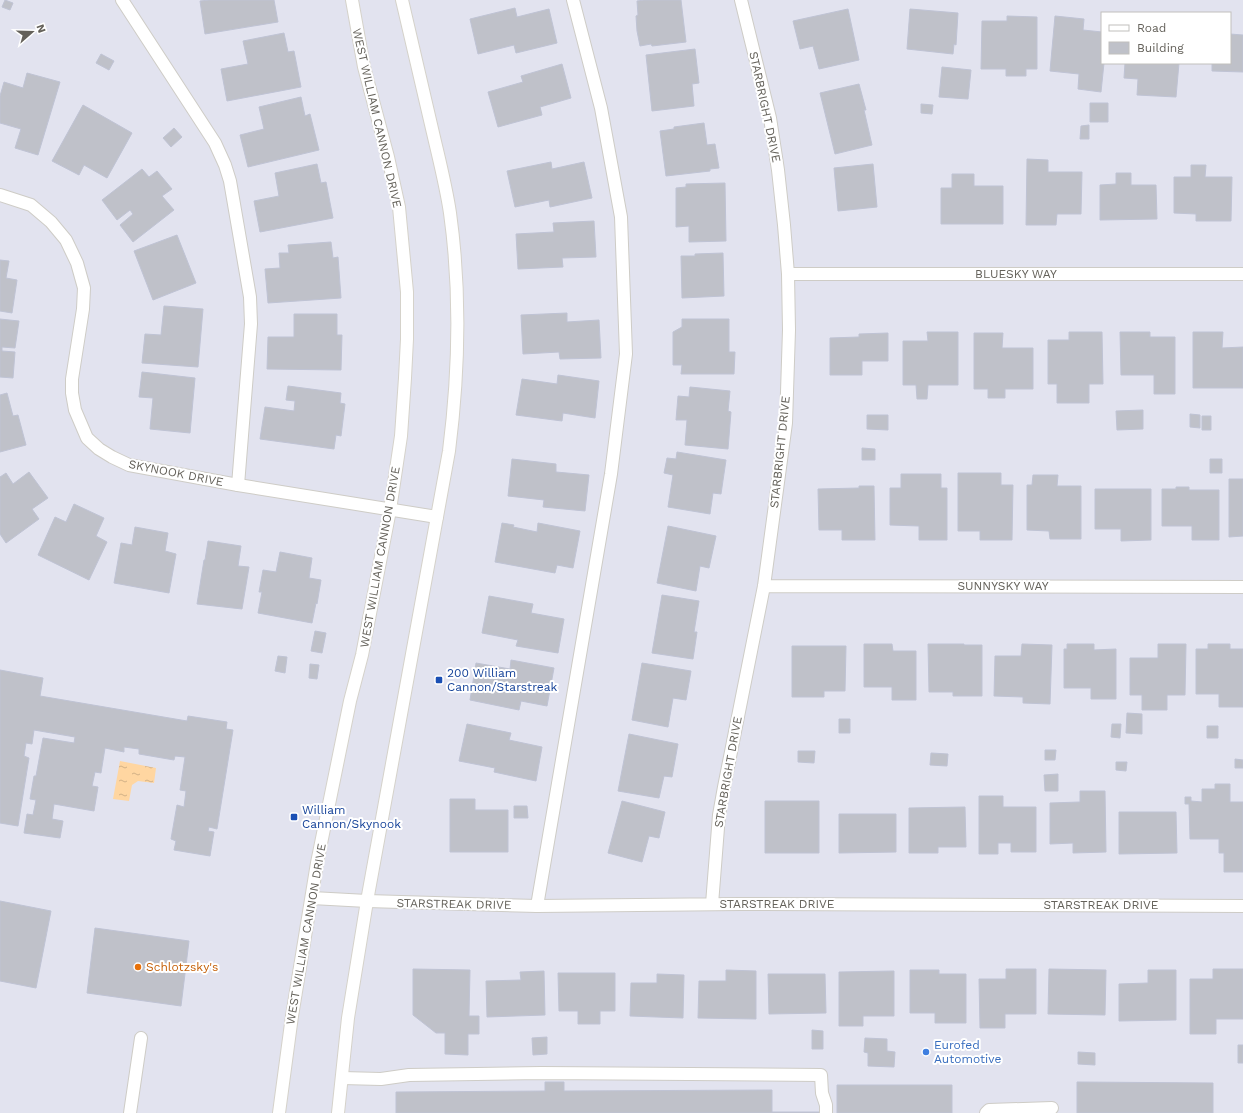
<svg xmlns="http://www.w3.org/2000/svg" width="1243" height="1113" viewBox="0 0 1243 1113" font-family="'Work Sans',sans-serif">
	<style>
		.water { fill: url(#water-ripples) }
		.building { fill: #bfc1c9; stroke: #bfc3d4 }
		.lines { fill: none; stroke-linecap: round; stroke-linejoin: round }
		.lane-casing { stroke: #ceccc6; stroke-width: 14 }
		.street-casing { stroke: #ceccc6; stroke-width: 14 }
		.secondary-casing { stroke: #d5d2ca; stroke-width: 14 }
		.lane { stroke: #fff; stroke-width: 12 }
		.street { stroke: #fff; stroke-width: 12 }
		.secondary { stroke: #fff; stroke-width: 12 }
		.transit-dot { fill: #1a4fb4; stroke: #fff; stroke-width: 1.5 }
		.food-dot { fill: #e8710a; stroke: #fff; stroke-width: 1.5 }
		.shop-dot { fill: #3f7fe0; stroke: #fff; stroke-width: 1.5 }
		.labels { text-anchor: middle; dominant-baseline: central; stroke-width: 4; stroke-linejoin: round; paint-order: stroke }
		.street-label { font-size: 12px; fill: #64615a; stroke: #fff }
		.transit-label { font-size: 12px; fill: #164399; stroke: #fff; text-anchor: start }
		.food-label { font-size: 12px; fill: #c56008; stroke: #fff; text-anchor: start }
		.shop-label { font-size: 12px; fill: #366cbe; stroke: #fff; text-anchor: start }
	</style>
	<defs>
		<pattern id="water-ripples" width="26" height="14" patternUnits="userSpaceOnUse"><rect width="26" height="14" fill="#ffd6a1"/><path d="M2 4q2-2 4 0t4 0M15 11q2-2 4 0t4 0" fill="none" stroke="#d2b186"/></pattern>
	</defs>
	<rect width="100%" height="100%" fill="#e2e3ef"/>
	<path class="water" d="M120 761 156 768 154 783 138 781 132 785 129 801 113 799Z"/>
	<path class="building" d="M5 0 13 3 10 10 2 7Z
		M209 0H274L278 22 205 34 200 1Z
		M644 0H681L686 42 652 46 651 44 640 46 637 31 636 16 638 15 637 1Z
		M515 8 517 17 549 9 557 43 516 53 514 45 478 54 470 19Z
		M848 9 859 60 819 69 813 46 800 49 793 21Z
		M910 9 958 13 956 45 954 44 953 54 907 49Z
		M1007 16 1037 17V69H1026V76H1006V69H981L982 21H1007Z
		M1055 16 1084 19 1083 30 1102 32V63H1104L1101 92 1078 89 1079 74 1050 71Z
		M284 33 288 52 294 51 301 87 227 101 221 69 248 64 243 41Z
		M1230 34 1243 35V72L1212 71V63H1230Z
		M695 49 699 83 692 84 694 106 652 111 646 55Z
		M101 54 114 61 109 70 96 63Z
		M1125 63H1179L1176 97 1137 95 1138 79 1124 78Z
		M562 64 571 98 540 107 542 115 498 127 488 92 523 82 521 76Z
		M942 67 971 70 968 99 939 97Z
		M27 73 60 82 38 155 15 148 21 129 0 123V96L4 82 23 88Z
		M859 84 866 110H864L872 145 835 154 820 93Z
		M301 97 305 116 310 114 319 150 248 167 240 135 264 129 259 107Z
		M1090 103H1108V122H1090Z
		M921 104 933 105 932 114 921 113Z
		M83 105 132 133 107 178 84 165 79 175 52 161Z
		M704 123 707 145 715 144 719 168 710 169V171L666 176 660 131 674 129V127Z
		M1089 125V139H1080L1081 126Z
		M174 128 182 137 171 147 163 138Z
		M1027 159 1048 160V172H1082L1081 214H1057L1056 225H1026Z
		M551 162 552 169 584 162 592 198 550 207 549 200 515 207 507 171Z
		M317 164 321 183 326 182 333 218 260 232 254 201 279 196 275 173Z
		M873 164 877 207 838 211 834 168Z
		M1191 165H1206L1205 177H1232L1231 221H1196V214L1174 213V177H1191Z
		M142 169 149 177 157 171 172 189 162 196 174 210 133 242 120 225 133 214 130 210 117 220 102 200Z
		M1116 173H1131V185H1156L1157 219 1100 220V185L1116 184Z
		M952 174H974V186H1003V224H941V188H952Z
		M725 183 726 241 689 242V226L676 227V188L686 187V184Z
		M594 221 596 257 562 258 563 267 518 269 516 234 554 232 553 223Z
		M177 235 196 283 153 300 134 251Z
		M331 242 333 258 338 257 341 298 268 303 265 269 280 268 279 253H289L288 245Z
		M723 253 724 296 682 298 681 256H695V254Z
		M0 260 9 261 6 278 17 280 12 313 0 311Z
		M164 306 203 309 198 367 142 363 145 334 161 335Z
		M567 313V322L599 320 601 358 560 359 559 352 523 354 521 315Z
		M294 314H337V335H342L341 370 267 369 268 337H294Z
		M0 319 19 321 15 348 2 347V351L15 352 13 378 0 377Z
		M682 319H729V352H735L734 374H681L682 365H673V332L682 327Z
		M927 332H958V385H928L927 399H917L916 385H903V341H928Z
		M1069 332H1102L1103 384H1089V403H1057V384H1048V340H1069Z
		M1120 332H1150V337H1175V394H1154V375H1121Z
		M1193 332H1223L1222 348 1243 347V388H1193Z
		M888 333V361H862V375H830V338L859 337V334Z
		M974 333H1003L1002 348H1033V389H1005V398H988V389H974Z
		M142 372 195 378 190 433 150 429 153 398 139 397Z
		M558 375 599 381 595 418 563 413 562 421 516 415 522 379 557 384Z
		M288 386 341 393 340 403 345 404 341 436 336 435 334 449 260 439 265 407 294 411 295 401 286 400Z
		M690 387 730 391 728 411 731 412 728 449 685 445 687 420H676L678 396 689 397Z
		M7 393 13 416 18 415 26 445 0 452V395Z
		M1143 410V429L1117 430 1116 411Z
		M1190 414 1200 415V428L1190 427Z
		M867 415H888V430L867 429Z
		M1202 416H1211V430H1202Z
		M862 448 875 449V460H862Z
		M677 452 726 460 721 494 713 493 710 514 668 507 673 475 664 473 667 458 676 459Z
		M512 459 556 464V472L589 475 585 511 543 507 544 500 508 496Z
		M1210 459H1222V473H1210Z
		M29 472 48 498 32 509 39 519 6 543 0 534V477L6 473 13 484Z
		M958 473H1001V485H1013L1012 540H980V531H958Z
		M901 474H941V488H947V540H919V526L890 525V488H901Z
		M1033 475H1058L1057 486H1081V539H1050L1049 531 1027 530V485H1032Z
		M1229 479H1243V536L1229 537Z
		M859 486H874L875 540H842V530H819L818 489 859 488Z
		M1176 487H1189V490H1219V540H1192V526H1162V489H1176Z
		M1095 489H1151V540L1121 541V529H1095Z
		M74 504 104 518 96 536 107 542 89 580 38 555 55 517 66 522Z
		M502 523 514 525 513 527 537 532 538 523 580 531 573 568 557 565 555 573 495 562Z
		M668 526 716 536 709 568 700 566 696 591 657 583Z
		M135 527 168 533 165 551 176 554 169 593 114 583 121 543 132 545Z
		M208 541 241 546 238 566 249 567 242 609 197 604 204 560H205Z
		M280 552 312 558 309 578 321 580 317 604 316 603 312 623 258 613 262 592H259L263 570 276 572Z
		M662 595 699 601 694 632H697L693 659 652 653Z
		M489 596 533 604 531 613 564 619 558 653 516 646 518 640 482 633Z
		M315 631 326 633 322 653 311 651Z
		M864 644H892L893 651H916V700H892V687H864Z
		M928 644H964V645H982V696H953V692H929Z
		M1022 644 1052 645 1050 704 1023 703V697L994 696 995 656H1021Z
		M1067 644H1094V650L1116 649V699H1091V688H1064V649H1067Z
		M1158 644H1186L1185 695H1167V710H1142V695H1130V658H1158Z
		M1208 644H1230V649H1243V707H1219V694H1196V649H1208Z
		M792 646H846L845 691H824V697H792Z
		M278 656 287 657 285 673 275 671Z
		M511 660 554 668 547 706 521 701 519 710 470 700 476 663 510 669Z
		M642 663 691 671 686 700 673 698 668 727 632 720Z
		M310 664 319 665 317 679 309 678Z
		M0 670 43 678 40 696 187 721 188 716 227 722 226 729 233 730 217 829 209 827 208 831 214 832 210 856 174 850 176 841 171 839 177 805 184 807 186 791 180 790 185 757 175 756 174 760 139 754V749L124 747V752L105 748 101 773 95 772 92 786 98 787 94 811 54 804 52 819 63 821 60 838 24 833 27 814 33 815 36 800 30 799 34 776H36L43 738 74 743 75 737 34 730 32 744 26 743 24 756 29 758 18 826 0 823Z
		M1127 713 1142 714V734L1126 733Z
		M839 719H850V733H839Z
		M467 724 511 733 509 740 542 747 536 781 494 772 495 768 459 761Z
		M1112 724H1121L1120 738 1111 737Z
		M1207 726H1218V738H1207Z
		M629 734 678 744 672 777 664 776 659 798 618 791Z
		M1045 750H1056L1055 760H1045Z
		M798 751H815L814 763 798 762Z
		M931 753 948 754 947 766 930 765Z
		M1235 759 1243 760V768H1235Z
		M1116 762H1127L1126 771 1116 770Z
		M1058 774V791H1045L1044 775Z
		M1215 784H1230V802H1243V872H1224V853H1219V839H1190L1189 804H1185V797H1191V801L1202 802V789H1215Z
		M1080 791H1105L1106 852 1073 853V843L1050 844V803L1080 802Z
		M979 796H1003V807H1036V852H1011V843H998V854H979Z
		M450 799H475V810H508V852H450Z
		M622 801 665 812 659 838 649 836 642 862 608 853Z
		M765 801H819V853H765Z
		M514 806H527L528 818H514Z
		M965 807 966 847H938V853H909V808Z
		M1119 812H1176L1177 853 1119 854Z
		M839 814H896V852L839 853Z
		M0 901 51 911 36 988 0 981Z
		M95 928 189 941 181 1006 87 993Z
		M413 969 470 970 469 1016H479V1034H468V1055L445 1054V1033H436L413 1015Z
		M1006 969H1036V1014H1005V1028H980L979 979H1006Z
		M1049 969 1106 970 1105 1015 1048 1014Z
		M1213 969H1243V1019H1216V1034H1190V979H1213Z
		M726 970 756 971V1019L698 1018 699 981H726Z
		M910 970H939V974H966V1023H935V1013H910Z
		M1148 970H1176V1020L1119 1021V984L1148 983Z
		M544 971 545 1015 487 1017 486 981 521 980 520 972Z
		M894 971V1016H863V1026H839V972Z
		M558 973H615V1011H600V1024H578V1011H559Z
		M657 974 684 975 683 1018 630 1016 631 983H657Z
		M768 974H825L826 1013 769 1014Z
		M812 1030 823 1031V1049H812Z
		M547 1037V1054L533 1055 532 1038Z
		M865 1038 887 1039V1051L895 1052 894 1067 868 1066V1053L864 1052Z
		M1238 1045H1243V1063H1238Z
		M1078 1052 1095 1053V1065L1078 1064Z
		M545 1082H564V1091L772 1090V1112H821V1113H396V1092L545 1091Z
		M1077 1082 1213 1083V1113H1077Z
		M837 1085H952V1113H837Z"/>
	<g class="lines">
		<defs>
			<path id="lane" d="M122 0 215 143 225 165 230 181 250 297 251 324 238 485
				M537 906 611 474 626 354 621 217 601 108 573 0
				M342 1078 381 1079 409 1075 541 1073 821 1075 822 1093 826 1105V1113
				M130 1113 141 1038
				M986 1113 989 1110 1052 1108"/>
			<path id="street" d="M0 195 31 205 51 222 66 240 77 263 84 288 83 309 72 379V393L75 410 87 438 99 449 112 457 129 465 238 485 437 517
				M788 274H1243
				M764 586 1243 587
				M312 898 367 901 537 906 740 904 1243 906
				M712 904 719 815 724 787 764 586 786 423 789 330 788 274 784 225 778 170 770 118 741 0"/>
			<path id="secondary" d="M279 1113 292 1016 317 863 350 701 362 655 390 510 401 436 405 378 407 339V292L399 207 388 157 364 67 352 0
				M338 1113 348 1018 367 901 449 451C459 372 461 292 450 213 446 186 439 159 433 133 423 89 412 44 402 0"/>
		</defs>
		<use href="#lane" class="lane-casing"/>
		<use href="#street" class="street-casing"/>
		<use href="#secondary" class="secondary-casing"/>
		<use href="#lane" class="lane"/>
		<use href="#street" class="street"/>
		<use href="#secondary" class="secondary"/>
	</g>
	<g class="transit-dot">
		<rect x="435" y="676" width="8" height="8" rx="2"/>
		<rect x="290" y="813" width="8" height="8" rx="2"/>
	</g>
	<circle class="food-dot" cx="138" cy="967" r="4"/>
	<circle class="shop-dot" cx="926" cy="1052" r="4"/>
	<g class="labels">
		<g class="street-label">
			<text transform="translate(765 107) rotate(78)">STARBRIGHT DRIVE</text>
			<text transform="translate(377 118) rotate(77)">WEST WILLIAM CANNON DRIVE</text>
			<text x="1016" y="274">BLUESKY WAY</text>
			<text transform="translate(780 452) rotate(-84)">STARBRIGHT DRIVE</text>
			<text transform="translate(176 473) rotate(11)">SKYNOOK DRIVE</text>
			<text transform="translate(380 557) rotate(-80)">WEST WILLIAM CANNON DRIVE</text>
			<text x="1003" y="586">SUNNYSKY WAY</text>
			<text transform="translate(728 772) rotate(-80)">STARBRIGHT DRIVE</text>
			<text transform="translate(454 904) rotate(1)">STARSTREAK DRIVE</text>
			<text x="777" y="904">STARSTREAK DRIVE</text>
			<text x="1101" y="905">STARSTREAK DRIVE</text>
			<text transform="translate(306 934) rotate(-80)">WEST WILLIAM CANNON DRIVE</text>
		</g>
		<g class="transit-label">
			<text x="447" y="673">200 William<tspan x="447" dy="14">Cannon/Starstreak</tspan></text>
			<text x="302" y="810">William<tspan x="302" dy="14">Cannon/Skynook</tspan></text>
		</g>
		<g class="food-label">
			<text x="146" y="967">Schlotzsky's</text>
		</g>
		<g class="shop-label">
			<text x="934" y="1045">Eurofed<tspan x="934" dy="14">Automotive</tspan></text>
		</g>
	</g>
	<rect x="1101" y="12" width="130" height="52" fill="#ffffff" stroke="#c1c0bd"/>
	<rect x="1109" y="25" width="20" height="6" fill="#ffffff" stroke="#c1c0bd"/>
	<text x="1137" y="32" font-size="12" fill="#64615a">Road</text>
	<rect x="1109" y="42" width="20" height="12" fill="#bfc1c9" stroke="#c1c0bd"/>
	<text x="1137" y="52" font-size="12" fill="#64615a">Building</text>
	<g transform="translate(32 32) rotate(70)" stroke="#ffffff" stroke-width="3" paint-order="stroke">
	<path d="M0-3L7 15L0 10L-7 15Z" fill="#64615a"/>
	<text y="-6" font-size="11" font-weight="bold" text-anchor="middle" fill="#64615a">N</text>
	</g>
</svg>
